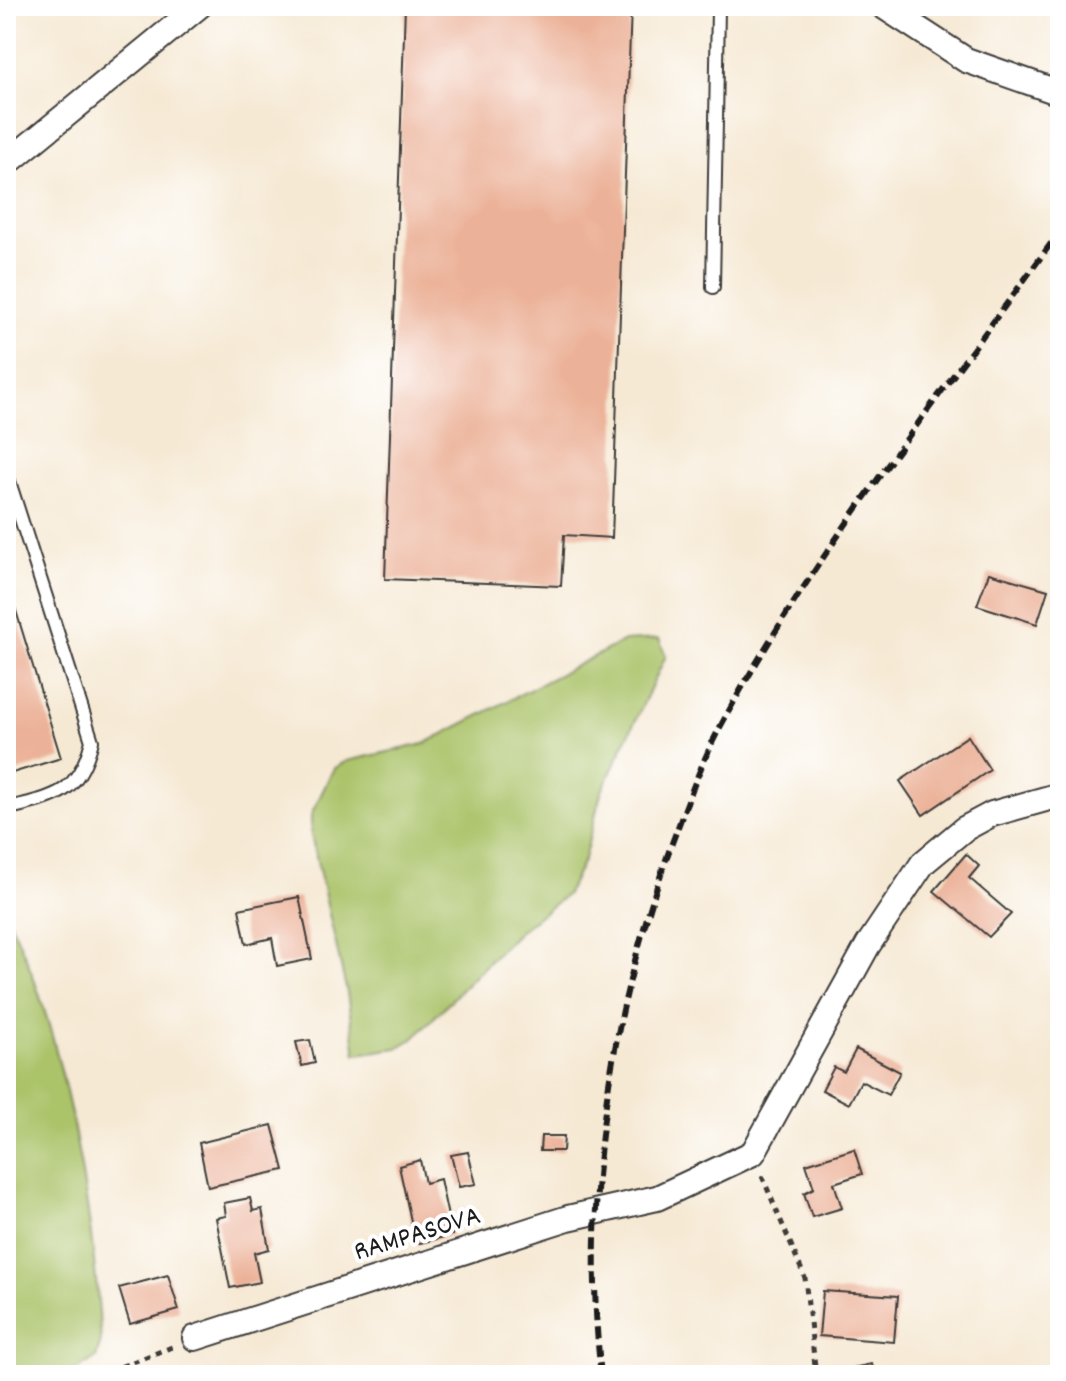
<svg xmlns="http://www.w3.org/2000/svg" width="1066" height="1381" viewBox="0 0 1066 1381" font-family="Dekko,sans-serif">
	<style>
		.green { fill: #abc369; stroke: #647042; stroke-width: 2 }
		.building { fill: #ecb299 }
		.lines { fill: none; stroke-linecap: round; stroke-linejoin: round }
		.lane-casing { stroke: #3d3b38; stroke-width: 16 }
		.street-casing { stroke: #3d3b38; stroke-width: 28 }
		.path { stroke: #3d3b38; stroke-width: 5; stroke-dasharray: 6 6; stroke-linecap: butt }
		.lane { stroke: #fff; stroke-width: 12 }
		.street { stroke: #fff; stroke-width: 24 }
		.rail { stroke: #1c1c1c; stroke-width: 6; stroke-dasharray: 12 6; stroke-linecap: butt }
		.labels { text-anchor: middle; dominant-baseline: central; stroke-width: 8; stroke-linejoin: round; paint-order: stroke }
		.street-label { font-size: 28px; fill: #1c1c1c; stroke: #fff }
	</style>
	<rect width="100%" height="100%" fill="#fff"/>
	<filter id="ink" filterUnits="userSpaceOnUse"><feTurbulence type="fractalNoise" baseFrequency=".0125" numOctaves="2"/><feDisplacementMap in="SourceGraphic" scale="16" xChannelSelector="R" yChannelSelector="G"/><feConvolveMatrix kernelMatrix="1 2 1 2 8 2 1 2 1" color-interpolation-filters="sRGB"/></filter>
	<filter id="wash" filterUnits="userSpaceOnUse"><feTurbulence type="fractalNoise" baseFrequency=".006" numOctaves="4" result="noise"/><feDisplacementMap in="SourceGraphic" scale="32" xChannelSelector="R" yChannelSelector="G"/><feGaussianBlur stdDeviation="1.8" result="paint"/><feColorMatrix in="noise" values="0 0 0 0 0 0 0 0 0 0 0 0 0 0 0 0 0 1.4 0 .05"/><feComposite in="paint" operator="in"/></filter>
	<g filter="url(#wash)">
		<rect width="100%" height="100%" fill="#f6e9d4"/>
		<path class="green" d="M659 639 666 656 601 793 584 859 567 894 517 933 413 1039 397 1048 356 1054 347 993 311 835V815L334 768 347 761 424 744 624 641Z
			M6 914C65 1029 93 1212 101 1341L96 1358 68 1375H6Z"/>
		<g id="blocks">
			<path class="building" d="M405 6H631L612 538 564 535 561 586 385 579Z
				M989 573 1048 590 1037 624 977 605Z
				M6 578 61 758 6 775Z
				M968 736 990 770 923 815 900 781Z
				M966 854 979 866 969 878 1011 914 989 937 934 891Z
				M299 897 312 959 277 966 272 938 246 944 239 909Z
				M310 1040 315 1063 302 1066 296 1042Z
				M856 1049 900 1072 888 1095 861 1081 849 1104 822 1090 834 1067 844 1072Z
				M272 1125 284 1170 208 1187 199 1143Z
				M541 1136H564L563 1151H540Z
				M854 1149 862 1174 834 1183 842 1208 812 1217 804 1193 814 1188 806 1164Z
				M468 1152 476 1184 459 1187 451 1155Z
				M420 1160 425 1183 440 1179 452 1235 416 1244 399 1166Z
				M250 1198 253 1211 262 1209 269 1249 254 1253 260 1282 230 1288 216 1218 226 1216 224 1203Z
				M168 1275 179 1310 130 1324 119 1288Z
				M823 1291 898 1296 894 1342 819 1336Z
				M872 1364 874 1375H823V1374Z"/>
		</g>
	</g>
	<g filter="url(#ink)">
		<use href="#blocks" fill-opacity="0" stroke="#3d3b38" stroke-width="2"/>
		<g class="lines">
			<defs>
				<path id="lane" d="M713 287 718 9 715 6
					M6 472 92 741C78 796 55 796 6 809"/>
				<path id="street" d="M883 6 966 60 1060 93
					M6 164 199 6
					M195 1338 568 1218 657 1198 753 1153 868 945 923 863 964 829 992 814 1060 795"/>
			</defs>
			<use href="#lane" class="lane-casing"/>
			<use href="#street" class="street-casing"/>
			<path class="path" d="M762 1176 805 1278 816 1375
				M99 1375 172 1347"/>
			<use href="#lane" class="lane"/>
			<use href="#street" class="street"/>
			<path class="rail" d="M601 1375C581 1196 610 1012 672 843 686 806 700 766 718 731 813 553 942 394 1060 231"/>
		</g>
	</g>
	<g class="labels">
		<g class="street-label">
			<text transform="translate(418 1236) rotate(-17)">RAMPASOVA</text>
		</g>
	</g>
	<rect width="1066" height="1381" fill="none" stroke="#fff" stroke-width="32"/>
</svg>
